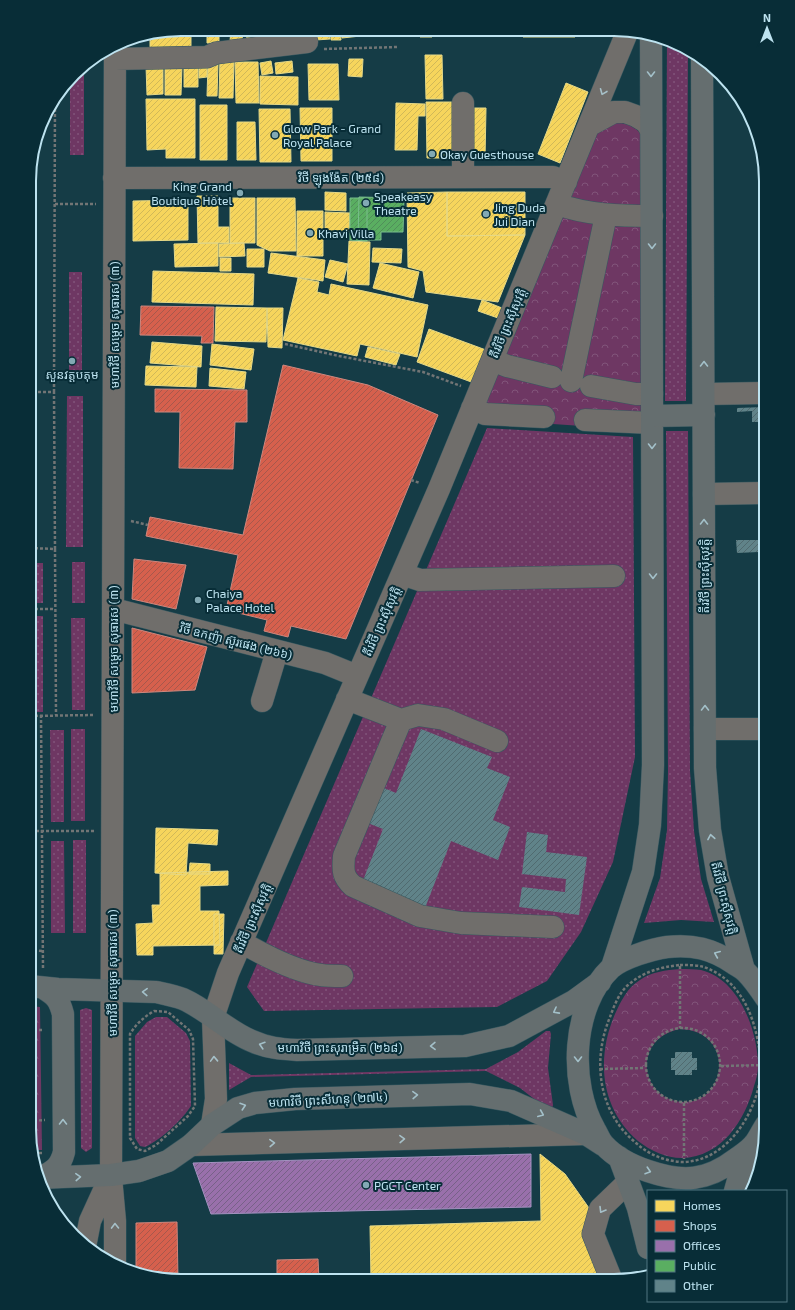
<svg xmlns="http://www.w3.org/2000/svg" width="795" height="1310" viewBox="0 0 795 1310" font-family="'Exo 2','Noto Sans Khmer',sans-serif">
	<style>
		.grass { fill: url(#grass-dots) }
		.park { fill: url(#park-crowns); fill-rule: evenodd }
		.homes { fill: url(#homes-hatch); stroke: #e5d988 }
		.shops { fill: url(#shops-hatch); stroke: #ce877e }
		.offices { fill: url(#offices-hatch); stroke: #a492c0 }
		.public { fill: url(#public-hatch); stroke: #78be8c }
		.building { fill: url(#building-hatch) }
		.lines { fill: none; stroke-linecap: round; stroke-linejoin: round }
		.minor-casing { stroke: #375860; stroke-width: 23 }
		.major-casing { stroke: #375860; stroke-width: 23 }
		.path { stroke: #727575; stroke-width: 2.5; stroke-dasharray: 3 2; stroke-linecap: butt }
		.minor { stroke: #706e6b; stroke-width: 22 }
		.major { stroke: #656e6f; stroke-width: 22 }
		.oneway { stroke: #a3c0c9 }
		.oneway2 { stroke: #a6c0c8 }
		.poi-dot { fill: #82a9b4; stroke: #082d37; stroke-width: 1.5 }
		.labels { text-anchor: middle; dominant-baseline: central; stroke-width: 4; stroke-linejoin: round; paint-order: stroke }
		.poi-label { font-size: 12px; fill: #bde3f0; stroke: #082d37; text-anchor: start }
		.street-label { font-size: 12px; fill: #bde3f0; stroke: #082d37 }
		.rim { fill: none; stroke: #bde3f0; stroke-width: 2 }
	</style>
	<defs>
		<pattern id="grass-dots" width="8" height="8" patternUnits="userSpaceOnUse"><rect width="8" height="8" fill="#6e3763"/><path d="M2 2h.1M6 6h.1" fill="none" stroke="#81547a" stroke-width="1.8" stroke-linecap="round"/></pattern>
		<pattern id="park-crowns" width="20" height="18" patternUnits="userSpaceOnUse"><rect width="20" height="18" fill="#6e3763"/><path d="M2 6a3 3 0 1 1 6 0M12 15a3 3 0 1 1 6 0" fill="none" stroke="#81547a"/></pattern>
		<pattern id="homes-hatch" width="6" height="6" patternUnits="userSpaceOnUse"><rect width="6" height="6" fill="#f6d55c"/><path d="M-1 1l2-2M0 6l6-6M5 7l2-2" fill="none" stroke="#d0b858"/></pattern>
		<pattern id="shops-hatch" width="6" height="6" patternUnits="userSpaceOnUse"><rect width="6" height="6" fill="#d6604d"/><path d="M-1 1l2-2M0 6l6-6M5 7l2-2" fill="none" stroke="#a7584c"/></pattern>
		<pattern id="offices-hatch" width="6" height="6" patternUnits="userSpaceOnUse"><rect width="6" height="6" fill="#9970ab"/><path d="M-1 1l2-2M0 6l6-6M5 7l2-2" fill="none" stroke="#776188"/></pattern>
		<pattern id="public-hatch" width="6" height="6" patternUnits="userSpaceOnUse"><rect width="6" height="6" fill="#5aae61"/><path d="M-1 1l2-2M0 6l6-6M5 7l2-2" fill="none" stroke="#508e5a"/></pattern>
		<pattern id="building-hatch" width="6" height="6" patternUnits="userSpaceOnUse"><rect width="6" height="6" fill="#608389"/><path d="M-1 1l2-2M0 6l6-6M5 7l2-2" fill="none" stroke="#506a6f"/></pattern>
	</defs>
	<rect width="100%" height="100%" fill="#153c46"/>
	<path class="grass" d="M667 39 673 41 688 49 686 401H665Z
		M84 65V155H70V80L80 67Z
		M69 272H82V373H69Z
		M67 396H83V547H66Z
		M487 428 633 437 635 757 613 862 581 932 547 981 497 1007 264 1011 247 987Z
		M666 431H688L690 771 694 831 701 879 714 922 681 920 644 923 660 878 667 830 668 771Z
		M72 562H85V603H72Z
		M30 563H43V603H31L30 595Z
		M30 616H43V712H30Z
		M71 618H85V710H72Z
		M71 729H85V821H71Z
		M50 730H64V822H51Z
		M73 840H86V933H73Z
		M51 841H64L65 933H51Z
		M86 1008 92 1010V1148L86 1152 81 1148 80 1010Z
		M156 1017H167L186 1033 190 1041 191 1106C181 1121 162 1139 145 1147L140 1146 135 1138V1036L147 1022Z
		M546 1031H550L551 1034 548 1068 553 1105 552 1109H547L520 1088 486 1071 251 1077 229 1090V1063L251 1075 486 1069 518 1052Z"/>
	<path class="park" d="M605 122C623 122 630 123 643 135L642 430 478 419 597 128Z
		M680 969C687 969 695 969 701 970 739 979 758 1031 758 1066 758 1073 756 1080 754 1086 745 1120 722 1157 682 1158 666 1158 651 1151 638 1141 600 1108 596 1058 615 1014 621 1001 627 988 640 980 651 972 666 970 680 969ZM680 1029C735 1031 728 1101 685 1102 640 1102 630 1039 680 1029Z
		M29 1006 40 1007 42 1150H33L29 1129Z"/>
	<path class="homes" d="M231 29H243L242 41H230Z
		M246 29H254V40H247Z
		M263 29H282V33H263Z
		M316 29H329L330 39 316 40Z
		M331 29H340L341 40H331Z
		M341 29 369 30 370 35 342 38Z
		M207 30H219V43H207Z
		M420 30H578L575 33V37H523V34H432V37H420Z
		M191 32V56L150 57V35L162 33Z
		M425 55H442L443 99H426Z
		M220 57 234 58 233 98H219Z
		M349 59H363L362 77 348 76Z
		M271 61 273 73 262 75 260 63Z
		M292 61 293 72 276 74 275 63Z
		M235 62H258L259 103H236Z
		M198 64V87H184V65Z
		M199 64H207V77L199 78Z
		M208 64H218L217 96H207Z
		M308 64H338L339 100H309Z
		M165 65 182 66 181 95H165Z
		M146 66H163V94L147 95Z
		M260 76 298 77V105L260 104Z
		M566 83 588 92 560 163 538 154Z
		M146 99H195V158H166V149L147 150Z
		M426 102H458L459 158H427Z
		M396 103 425 104V116H418L417 150H395Z
		M200 105H227V160H200Z
		M300 108H332V161H301Z
		M467 108H486L485 159H467Z
		M259 109H290L291 162H260Z
		M237 122H255L256 160H237Z
		M325 192 346 193V211L325 210Z
		M447 192H525V235L447 236Z
		M447 192V236L525 235 498 302 426 292 423 271 408 267 407 193Z
		M197 196H218V227H229V243H198Z
		M230 198H255V243H230Z
		M257 198H295L296 251H270L257 245Z
		M188 200V240L133 241V201Z
		M297 211H323V256H297Z
		M325 212 350 213 349 232 325 231Z
		M349 241 370 242 369 285 347 284Z
		M218 243V266L175 267 174 244Z
		M244 243 245 256 219 257V244Z
		M373 248 402 249 401 263 372 262Z
		M247 249H264V267H247Z
		M271 253 325 260 323 281 268 273Z
		M220 258H231V271H220Z
		M330 260 348 264 343 282 325 277Z
		M380 263 419 272 413 298 373 288Z
		M153 271 254 274 253 305 152 302Z
		M298 278 319 282 317 292 329 295 331 284 428 305 417 357 360 344 357 356 283 340Z
		M482 300 502 308 498 318 478 311Z
		M216 307 267 308 266 342 215 341Z
		M267 308H283L282 348 268 347Z
		M429 329 486 350 474 383 417 362Z
		M152 342 202 346 201 367 150 363Z
		M212 344 254 349 251 370 210 365Z
		M368 347 400 354 396 365 365 357Z
		M146 366 197 367 196 387 145 385Z
		M210 368 246 372 244 389 209 386Z
		M156 828 218 830 217 845 188 843 186 875 155 873Z
		M190 863 210 864V874H189Z
		M228 871V885L200 886V911H219L220 945 153 946V955H137L136 924 153 923 152 905H160V873Z
		M214 914H224L223 954H214Z
		M540 1154 565 1174 589 1208 615 1281 371 1280 370 1226 541 1221Z"/>
	<path class="shops" d="M141 306 214 307 213 343H201L202 336 140 335Z
		M283 365 368 385 438 415 346 639 291 626 288 637 264 631 267 620 226 610 238 555 146 536 150 517 243 535Z
		M155 389 247 390V422H235L233 469 179 468 180 412H155Z
		M134 559 186 565 176 609 132 599Z
		M132 628 207 647 195 690 132 693Z
		M177 1222 178 1280H161L136 1273V1223Z
		M318 1259 319 1280H277V1260Z"/>
	<path class="offices" d="M531 1154V1207L211 1214 193 1163Z"/>
	<path class="public" d="M359 197 404 198 403 232H381V240H358Z
		M350 198H367V241L350 240Z"/>
	<path class="building" d="M766 407V422H752V411L737 412V408Z
		M30 461H35V480H30Z
		M736 540H759V552L737 553Z
		M421 729 492 757 487 768 510 777 493 820 510 827 498 860 451 841 425 908 362 883 383 829 365 822 379 786 396 793Z
		M527 832 548 835 546 852 587 857 579 915 519 907 522 887 565 892 566 879 522 874Z
		M675 1052H692V1058H697V1070H692V1075H675V1070H671V1058H675Z"/>
	<g class="lines">
		<defs>
			<path id="minor" d="M115 59 207 57 216 53 307 42
				M463 103V177
				M590 125 614 112H625L636 116 646 122 651 130
				M114 178 553 177 566 182
				M557 204C587 215 620 216 652 216
				M492 360 507 366 552 377
				M571 381 606 215
				M591 386 636 394H652
				M704 394 766 393
				M472 408 485 414 544 417
				M585 420 652 423
				M704 494 766 493
				M402 574 420 580 614 576
				M113 609 325 663 357 676
				M347 699 401 720
				M262 701 277 651
				M705 729H766
				M497 741 444 719 418 715 401 720 344 856C343 870 342 876 353 886L420 916 461 923 553 927
				M241 942C262 954 297 972 321 975 328 976 335 976 342 976
				M212 1125 216 1099 213 1018 228 973 439 489 628 30
				M191 1145 586 1134
				M111 1177 115 1221V1265
				M85 1247 90 1221 111 1175 115 46
				M612 1281 593 1234 600 1209 628 1182"/>
			<path id="major" d="M702 58 705 768 710 830 718 877 744 970
				M652 416 704 415
				M612 967 643 872 650 825 653 765 651 35
				M29 986 58 989 156 992C165 994 175 996 183 999 208 1010 227 1031 252 1041 267 1048 281 1049 297 1050L465 1046 509 1036 574 1001 600 982
				M766 1125C762 1131 759 1138 755 1143 750 1150 743 1154 736 1159 707 1181 683 1183 648 1171 633 1166 615 1157 604 1145 600 1141 598 1135 595 1130 569 1084 571 1006 611 968 623 958 652 949 667 947 693 944 712 949 733 963 737 966 742 968 746 972 754 980 760 989 766 998
				M619 1157 638 1208 648 1248
				M39 1178 111 1175 139 1171 168 1161 191 1145 212 1125 238 1108 255 1103 295 1099 470 1094 511 1101 586 1134 603 1145
				M40 1178C53 1171 60 1168 64 1152L63 1014C59 999 56 996 43 988
				M735 1191 746 1152"/>
		</defs>
		<use href="#minor" class="minor-casing"/>
		<use href="#major" class="major-casing"/>
		<path class="path" d="M324 49 398 47
			M55 204H96
			M285 344 339 356 423 372 461 386
			M54 392 55 100
			M411 480 420 483
			M131 521 148 525
			M30 548 55 549 54 392H30
			M55 549 56 715
			M30 609H55
			M41 715 43 968
			M30 716 93 715
			M36 831H94
			M29 950 43 951
			M680 965C688 965 697 965 704 967 737 979 752 1009 758 1042 759 1049 762 1058 761 1066 761 1107 729 1162 682 1162 665 1161 649 1155 636 1143 598 1112 592 1060 610 1017 614 1006 619 993 628 985 643 972 660 967 680 965Z
			M680 966V1028
			M154 1011 168 1012 189 1030 193 1039 195 1106 188 1116 156 1145 145 1151 137 1149 130 1138V1034C136 1024 144 1017 154 1011Z
			M646 1065a37 37 0 1 1 74 0a37 37 0 1 1-74 0Z
			M29 1030H44
			M721 1066 766 1065
			M600 1069 645 1068
			M29 1087C36 1078 36 1069 29 1060
			M684 1103V1159
			M29 1121 45 1120
			M34 1153H42"/>
		<use href="#minor" class="minor"/>
		<use href="#major" class="major"/>
	</g>
	<defs><path id="oneway-chevron" d="M-2-3.5L2.5 0L-2 3.5" fill="none" stroke-width="1.6" stroke-linecap="round" stroke-linejoin="round"/></defs>
	<g class="oneway">
		<use href="#oneway-chevron" transform="translate(651 74) rotate(90)"/>
		<use href="#oneway-chevron" transform="translate(652 246) rotate(90)"/>
		<use href="#oneway-chevron" transform="translate(704 364) rotate(-90)"/>
		<use href="#oneway-chevron" transform="translate(652 446) rotate(90)"/>
		<use href="#oneway-chevron" transform="translate(704 522) rotate(-90)"/>
		<use href="#oneway-chevron" transform="translate(653 576) rotate(90)"/>
		<use href="#oneway-chevron" transform="translate(705 708) rotate(-90)"/>
		<use href="#oneway-chevron" transform="translate(711 837) rotate(-100)"/>
		<use href="#oneway-chevron" transform="translate(717 954) rotate(-157)"/>
		<use href="#oneway-chevron" transform="translate(145 992) rotate(-178)"/>
		<use href="#oneway-chevron" transform="translate(556 1011) rotate(152)"/>
		<use href="#oneway-chevron" transform="translate(262 1045) rotate(-163)"/>
		<use href="#oneway-chevron" transform="translate(433 1046) rotate(179)"/>
		<use href="#oneway-chevron" transform="translate(578 1059) rotate(90)"/>
		<use href="#oneway-chevron" transform="translate(415 1095) rotate(-2)"/>
		<use href="#oneway-chevron" transform="translate(243 1106) rotate(-18)"/>
		<use href="#oneway-chevron" transform="translate(541 1114) rotate(23)"/>
		<use href="#oneway-chevron" transform="translate(63 1122) rotate(-90)"/>
		<use href="#oneway-chevron" transform="translate(648 1171) rotate(18)"/>
		<use href="#oneway-chevron" transform="translate(78 1177) rotate(-3)"/>
	</g>
	<g class="oneway2">
		<use href="#oneway-chevron" transform="translate(603 92) rotate(112)"/>
		<use href="#oneway-chevron" transform="translate(214 1059) rotate(-92)"/>
		<use href="#oneway-chevron" transform="translate(402 1139) rotate(-2)"/>
		<use href="#oneway-chevron" transform="translate(272 1143) rotate(-2)"/>
		<use href="#oneway-chevron" transform="translate(602 1210) rotate(121)"/>
		<use href="#oneway-chevron" transform="translate(115 1226) rotate(-91)"/>
	</g>
	<g class="poi-dot">
		<circle cx="275" cy="135" r="4"/>
		<circle cx="432" cy="154" r="4"/>
		<circle cx="240" cy="193" r="4"/>
		<circle cx="366" cy="203" r="4"/>
		<circle cx="486" cy="214" r="4"/>
		<circle cx="310" cy="233" r="4"/>
		<circle cx="72" cy="361" r="4"/>
		<circle cx="198" cy="600" r="4"/>
		<circle cx="366" cy="1185" r="4"/>
	</g>
	<g class="labels">
		<g class="poi-label">
			<text x="283" y="128">Glow Park - Grand<tspan x="283" dy="14">Royal Palace</tspan></text>
			<text x="440" y="154">Okay Guesthouse</text>
			<text x="232" y="186" text-anchor="end">King Grand<tspan x="232" dy="14">Boutique Hôtel</tspan></text>
			<text x="374" y="196">Speakeasy<tspan x="374" dy="14">Theatre</tspan></text>
			<text x="494" y="207">Jing Duda<tspan x="494" dy="14">Jui Dian</tspan></text>
			<text x="318" y="233">Khavi Villa</text>
			<text x="72" y="374" text-anchor="middle">សួនវត្តបតុម</text>
			<text x="206" y="593">Chaiya<tspan x="206" dy="14">Palace Hotel</tspan></text>
			<text x="374" y="1185">PGCT Center</text>
		</g>
		<g class="street-label">
			<text x="341" y="177">វិថី ឡុងង៉ែត (២៥៨)</text>
			<text transform="translate(507 323) rotate(-67)">តីរវិថី ព្រះស៊ីសុវត្តិ</text>
			<text transform="translate(114 325) rotate(-90)">មហាវិថី សម្តេច សុធារស (៣)</text>
			<text transform="translate(704 576) rotate(-90)">តីរវិថី ព្រះស៊ីសុវត្តិ</text>
			<text transform="translate(381 621) rotate(-66)">តីរវិថី ព្រះស៊ីសុវត្តិ</text>
			<text transform="translate(236 641) rotate(14)">វិថី ឧកញ៉ា ស៊ួរផេង (២៦៦)</text>
			<text transform="translate(113 649) rotate(-90)">មហាវិថី សម្តេច សុធារស (៣)</text>
			<text transform="translate(725 898) rotate(76)">តីរវិថី ព្រះស៊ីសុវត្តិ</text>
			<text transform="translate(252 918) rotate(-66)">តីរវិថី ព្រះស៊ីសុវត្តិ</text>
			<text transform="translate(112 973) rotate(-90)">មហាវិថី សម្តេច សុធារស (៣)</text>
			<text x="340" y="1047">មហាវិថី ព្រះសុរាម្រឹត (២៦៨)</text>
			<text transform="translate(328 1099) rotate(-3)">មហាវិថី ព្រះសីហនុ (២៧៤)</text>
		</g>
	</g>
	<path d="M0 0H795V1310H0ZM181 36H614A145 145 0 0 1 759 181V1129A145 145 0 0 1 614 1274H181A145 145 0 0 1 36 1129V181A145 145 0 0 1 181 36Z" fill="#082d37" fill-rule="evenodd"/>
	<path class="rim" d="M181 36H614A145 145 0 0 1 759 181V1129A145 145 0 0 1 614 1274H181A145 145 0 0 1 36 1129V181A145 145 0 0 1 181 36Z"/>
	<rect x="647" y="1190" width="140" height="112" fill="#082d37" stroke="#507681"/>
	<rect x="655" y="1200" width="20" height="12" fill="#f6d55c" stroke="#507681"/>
	<text x="683" y="1210" font-size="12" fill="#bde3f0">Homes</text>
	<rect x="655" y="1220" width="20" height="12" fill="#d6604d" stroke="#507681"/>
	<text x="683" y="1230" font-size="12" fill="#bde3f0">Shops</text>
	<rect x="655" y="1240" width="20" height="12" fill="#9970ab" stroke="#507681"/>
	<text x="683" y="1250" font-size="12" fill="#bde3f0">Offices</text>
	<rect x="655" y="1260" width="20" height="12" fill="#5aae61" stroke="#507681"/>
	<text x="683" y="1270" font-size="12" fill="#bde3f0">Public</text>
	<rect x="655" y="1280" width="20" height="12" fill="#608389" stroke="#507681"/>
	<text x="683" y="1290" font-size="12" fill="#bde3f0">Other</text>
	<g transform="translate(767 28)" stroke="#082d37" stroke-width="3" paint-order="stroke">
	<path d="M0-3L7 15L0 10L-7 15Z" fill="#bde3f0"/>
	<text y="-6" font-size="11" font-weight="bold" text-anchor="middle" fill="#bde3f0">N</text>
	</g>
</svg>
